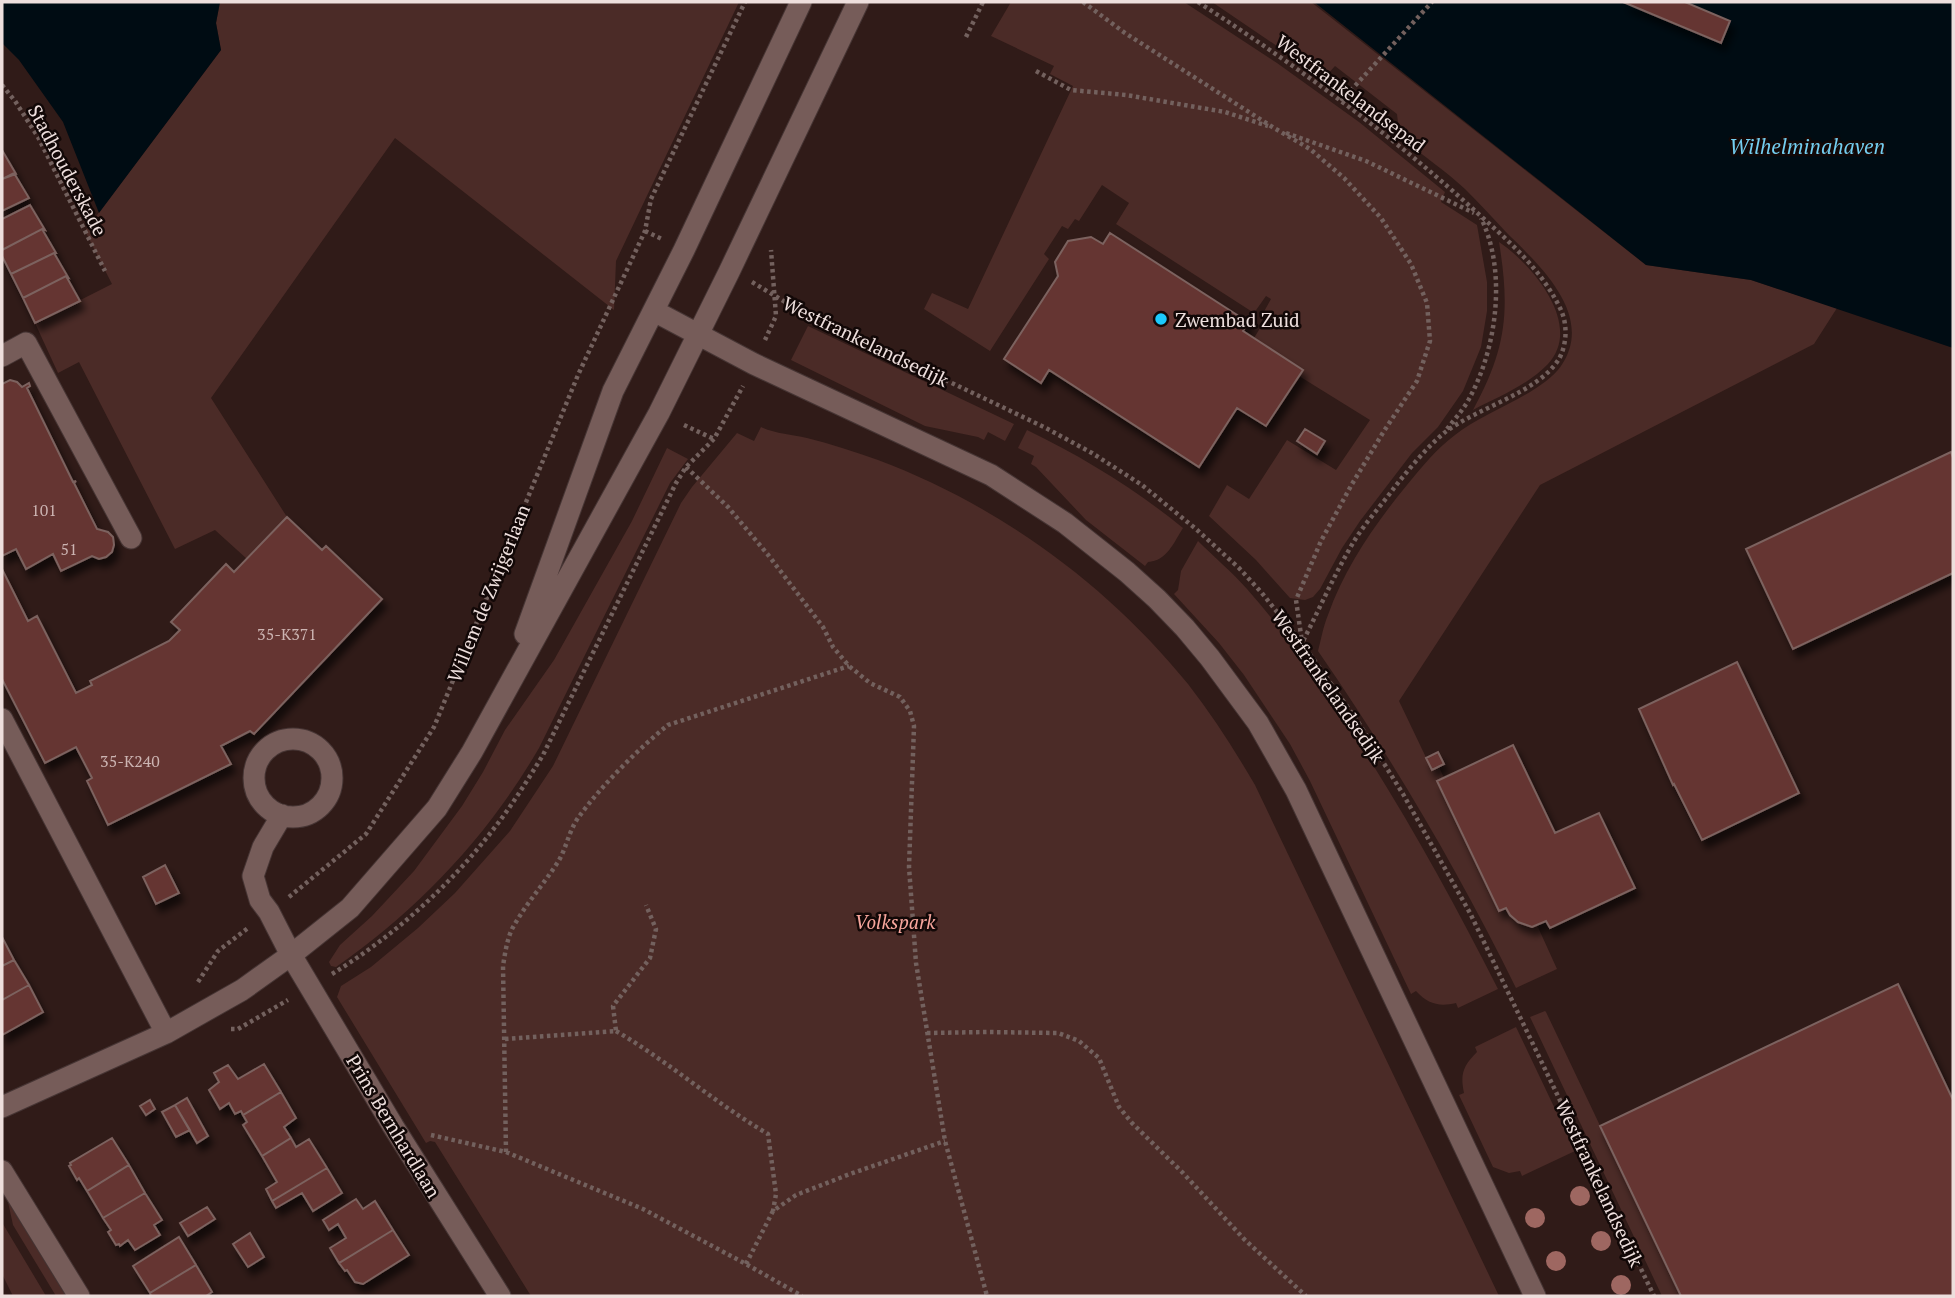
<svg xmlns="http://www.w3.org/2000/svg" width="1955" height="1298" viewBox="0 0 1955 1298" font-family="'PT Serif',serif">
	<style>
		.green { fill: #4b2b27 }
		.water { fill: #000c13 }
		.building { fill: #653531; stroke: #7c625f; stroke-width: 2; filter: url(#shadow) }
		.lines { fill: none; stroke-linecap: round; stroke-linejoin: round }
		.minor-casing { stroke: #463534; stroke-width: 23 }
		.path { stroke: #73615e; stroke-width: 4.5; stroke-dasharray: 3.5 3.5; stroke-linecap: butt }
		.minor { stroke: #765c59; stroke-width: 21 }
		.tree { fill: #9e6761 }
		.poi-dot { fill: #1cc9fc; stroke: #120807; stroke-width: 2.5 }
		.labels { text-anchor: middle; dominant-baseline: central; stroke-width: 5; stroke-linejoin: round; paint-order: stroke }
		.number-label { font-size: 16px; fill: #ccb4b2 }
		.street-label { font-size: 19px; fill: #eedfdd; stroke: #120807 }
		.poi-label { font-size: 19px; fill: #eedfdd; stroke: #120807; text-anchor: start }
		.park-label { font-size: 19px; font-style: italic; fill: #f8a69d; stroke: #120807 }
		.water-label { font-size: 21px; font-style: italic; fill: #74cef0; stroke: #120807 }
	</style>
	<defs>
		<filter id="shadow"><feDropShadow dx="4.5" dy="8" stdDeviation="3.5" flood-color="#0009"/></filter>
	</defs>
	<rect width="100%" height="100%" fill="#301b18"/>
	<path class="green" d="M220 2H739L616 261 614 310 395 138 211 398 287 517 247 559 215 530 175 549 79 362 58 373 35 323 112 284 85 231 221 50 216 23Z
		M1011 2H1184L1277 63 1359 122 1445 192 1441 202 1477 225 1487 282V311L1481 347 1463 391 1438 427 1412 453 1360 521 1342 548 1320 589 1313 597 1305 600 1290 598 1256 560 1209 516 1227 485 1249 499 1287 440 1336 470 1370 420 1299 376 1303 370 1254 338 1265 320 1261 317 1271 299 1266 296 1254 313 1116 224 1129 203 1102 185 1079 221 1075 219 1068 229 1062 226 1044 254 1049 259 990 351 924 309 932 293 968 309 1073 86 1050 74 1054 66 991 36Z
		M1212 2H1311L1646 265 1751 280 1837 308 1814 344 1540 485 1399 701 1432 770 1439 767 1444 778 1437 781 1499 911 1506 908C1512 920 1523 928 1537 925L1557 969 1516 988C1458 870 1393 760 1318 651 1321 640 1323 627 1328 615 1345 567 1375 524 1407 485 1422 467 1436 449 1455 435 1483 412 1540 395 1561 366 1596 315 1538 264 1505 231 1492 217 1479 203 1465 189 1446 171 1423 156 1403 139L1399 131 1397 114 1335 66 1324 78Z
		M1499 242C1532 264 1584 325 1548 364 1528 385 1498 397 1473 410 1507 348 1510 310 1499 242Z
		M808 326 1014 424 1005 441 988 432 984 440 978 437 925 426 791 360Z
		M761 427C776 434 791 434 807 438 831 444 855 452 878 460 998 505 1107 584 1188 684 1213 716 1235 751 1255 785L1499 1296H531L435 1142 430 1141 426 1143 337 997 341 986 371 967 418 928 455 893 510 831 553 766 681 503 692 487 737 433 754 441Z
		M1027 430C1083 457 1135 489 1183 528 1174 542 1167 561 1148 562L1145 566 1086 520 1036 467 1031 464 1034 456 1018 448Z
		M667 448 688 459 670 483 539 748C488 836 419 909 336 967L331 966 329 962 340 945 372 916 414 871 462 806 483 772 505 730 554 660 632 521Z
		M1198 541C1214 557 1232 572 1247 589 1287 634 1321 685 1354 735 1407 817 1454 902 1498 989L1458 1008 1456 1003C1439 1007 1428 1004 1416 991L1411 994 1310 781 1290 744 1244 675 1219 643 1174 594 1178 590 1181 571Z
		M1545 1011 1546 1012 1681 1296H1662L1530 1017Z
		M1516 1027 1575 1151 1522 1176 1520 1171 1509 1173 1493 1167 1459 1095 1464 1093C1460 1074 1463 1066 1477 1052L1475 1047Z
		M8 1202 66 1296H56L13 1225Z
		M2 1221 3 1224 46 1296H13L2 1274Z"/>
	<path class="water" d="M2 2H220L216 23 221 50 99 213 63 122 19 60 2 43Z
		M1314 2H1953V348L1751 280 1646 265Z"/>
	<path class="building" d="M1623 2H1685L1730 21 1721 43Z
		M2 150 16 174 2 179Z
		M14 173 29 198 2 211V179Z
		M30 205 45 230 42 229 2 250V219Z
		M42 229 56 253H54L11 274 2 256V250Z
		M1110 233 1248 322 1243 331 1303 370 1266 426 1237 408 1199 467 1049 370 1041 383 1004 359 1058 276 1055 262 1068 241 1091 237 1103 244Z
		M54 253 68 277 66 276 23 298 11 274Z
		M66 276 80 301 35 323 23 298Z
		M10 380 17 382 22 387 29 383 30 386 27 388 73 482 76 481 74 483 97 529 108 532 113 537 114 545 112 552 106 557 99 559 92 556 61 571 53 554 26 569 16 549 2 556V384Z
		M1305 429 1325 441 1317 454 1297 441Z
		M1951 452 1953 458V573L1793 649 1746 549Z
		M287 517 322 550 326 546 382 599 254 734 250 731 221 746 231 764 108 825 87 781 92 778 76 747 45 763 2 679V569L28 621 37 616 76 693 92 685 90 681 169 641 180 630 171 622 226 564 234 572Z
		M1737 662 1799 793 1702 840 1674 784 1673 785 1639 709Z
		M1513 745 1555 833 1599 813 1635 888 1550 928 1546 921 1532 927 1518 922 1510 915 1506 908 1499 911 1437 781Z
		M1438 752 1444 764 1432 770 1426 758Z
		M165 865 179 893 156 904 143 877Z
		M2 937 14 960 2 966Z
		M14 960 29 985 2 1000V966Z
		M1898 984 1953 1100V1296H1681L1600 1126Z
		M29 985 43 1012 2 1035V1000Z
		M264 1064 281 1092 243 1115 241 1111 235 1114 229 1103 220 1109 209 1090 219 1082 214 1073 228 1065 238 1079Z
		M281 1092 296 1118 284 1127 291 1138 262 1156 243 1125 247 1122 243 1115Z
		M187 1098 208 1136 197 1143 175 1105Z
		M150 1100 155 1109 146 1115 140 1106Z
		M175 1105 190 1130 176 1137 162 1112Z
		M112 1138 129 1165 87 1191 79 1178 77 1180 69 1166 71 1165 70 1163Z
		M291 1138 296 1147 309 1139 327 1168 272 1201 266 1189 277 1182 262 1156Z
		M129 1165 145 1193 103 1218 87 1191Z
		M327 1168 342 1193 313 1211 302 1193 276 1208 272 1201Z
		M145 1193 162 1220 154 1225 160 1235 135 1250 128 1240 120 1246 119 1244 116 1245 108 1232 111 1230 103 1218Z
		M356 1199 363 1209 375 1201 393 1230 339 1263 330 1248 346 1238 338 1224 329 1230 323 1220Z
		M207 1207 215 1219 188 1236 180 1223Z
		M393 1230 409 1255 363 1284 355 1282 347 1270 345 1271 339 1263Z
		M250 1233 264 1257 248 1267 233 1244Z
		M179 1237 196 1265 150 1293 133 1266Z
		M196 1265 212 1292 206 1296H151L150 1293Z"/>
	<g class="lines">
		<defs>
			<path id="minor" d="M654 311 754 364 991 475 1065 523 1127 572 1157 599 1185 628 1210 658 1258 723 1296 790 1535 1296
				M2 356 26 343 131 538
				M525 634 613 391 684 250 801 2
				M2 719 166 1033
				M254 778a39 39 0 1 1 78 0a39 39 0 1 1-78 0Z
				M282 815 263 847 253 876 260 900 269 912 291 955 393 1126 500 1296
				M2 1107 166 1033 242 990 291 955 350 908 437 808 472 752 659 413 729 272 858 2
				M2 1171 79 1296"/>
		</defs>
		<use href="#minor" class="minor-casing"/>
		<path class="path" d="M1083 2 1125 33 1274 128 1310 149 1344 178 1381 218 1411 264 1427 303 1430 341 1417 381 1384 431 1352 484 1321 541 1296 600 1302 642
			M1198 2C1295 65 1388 132 1473 209 1506 239 1540 267 1560 308 1568 324 1567 344 1559 359 1538 393 1476 408 1444 433 1425 449 1409 469 1394 488 1381 506 1364 524 1353 543 1334 575 1319 610 1302 643
			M966 37 983 2
			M1036 71 1071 90 1126 95 1225 112 1268 126
			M2 85 15 101 38 137 105 271
			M1341 101 1432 2
			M1286 133 1366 161 1474 213
			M645 231 662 239
			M752 282 795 308 1044 427 1092 453 1142 485 1196 529 1239 568 1261 592 1302 643 1358 722 1403 794 1470 913 1654 1296
			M765 340 776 316 771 250
			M684 425 714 439
			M1447 429C1454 420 1463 410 1469 399 1497 348 1507 271 1481 218
			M686 467 728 507 769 556 823 627 833 647 849 666 870 683 900 697 910 711 914 726 909 867 916 963 945 1141 987 1296
			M289 897 366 834 434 727 578 375 645 231 651 199 745 2
			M332 974C392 937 448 888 492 831 511 807 527 781 543 755L676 483 686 467 714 439 743 386
			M198 982 218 951 248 928
			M231 1029H238L288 1000
			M616 1031C669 1062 715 1103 768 1134L776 1194 773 1211
			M927 1033 987 1032 1058 1033 1079 1041 1099 1058 1119 1107 1132 1123 1183 1173 1244 1239 1306 1296
			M505 1039 616 1031 613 1006 650 958 656 929 646 905
			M431 1135 506 1152 643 1209 746 1264 802 1296
			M506 1152 503 966C505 953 507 940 512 929 525 905 543 885 558 862 566 849 569 831 578 818 601 786 637 750 668 725L849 666
			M746 1264 773 1211 796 1195 850 1174 945 1141"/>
		<use href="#minor" class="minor"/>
	</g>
	<g class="tree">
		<circle cx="1580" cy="1196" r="10"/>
		<circle cx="1535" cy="1218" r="10"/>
		<circle cx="1601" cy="1241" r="10"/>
		<circle cx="1556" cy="1261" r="10"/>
		<circle cx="1621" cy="1285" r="10"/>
	</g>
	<circle class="poi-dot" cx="1161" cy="319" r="7"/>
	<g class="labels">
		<g class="number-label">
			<text x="44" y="510">101</text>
			<text x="69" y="549">51</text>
			<text x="287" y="634">35-K371</text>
			<text x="130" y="761">35-K240</text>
		</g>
		<g class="street-label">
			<text transform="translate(1351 93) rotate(37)">Westfrankelandsepad</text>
			<text transform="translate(68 170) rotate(62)">Stadhouderskade</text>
			<text transform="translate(866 341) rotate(26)">Westfrankelandsedijk</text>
			<text transform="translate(488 593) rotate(-68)">Willem de Zwijgerlaan</text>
			<text transform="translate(1329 686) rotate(55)">Westfrankelandsedijk</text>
			<text transform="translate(394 1126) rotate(59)">Prins Bernhardlaan</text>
			<text transform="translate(1600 1183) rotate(65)">Westfrankelandsedijk</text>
		</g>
		<g class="poi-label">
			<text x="1175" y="319">Zwembad Zuid</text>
		</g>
		<g class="park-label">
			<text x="895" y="921">Volkspark</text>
		</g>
		<g class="water-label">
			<text x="1807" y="146">Wilhelminahaven</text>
		</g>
	</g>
	<rect width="1955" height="1298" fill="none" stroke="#eedfdd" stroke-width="7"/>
</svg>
